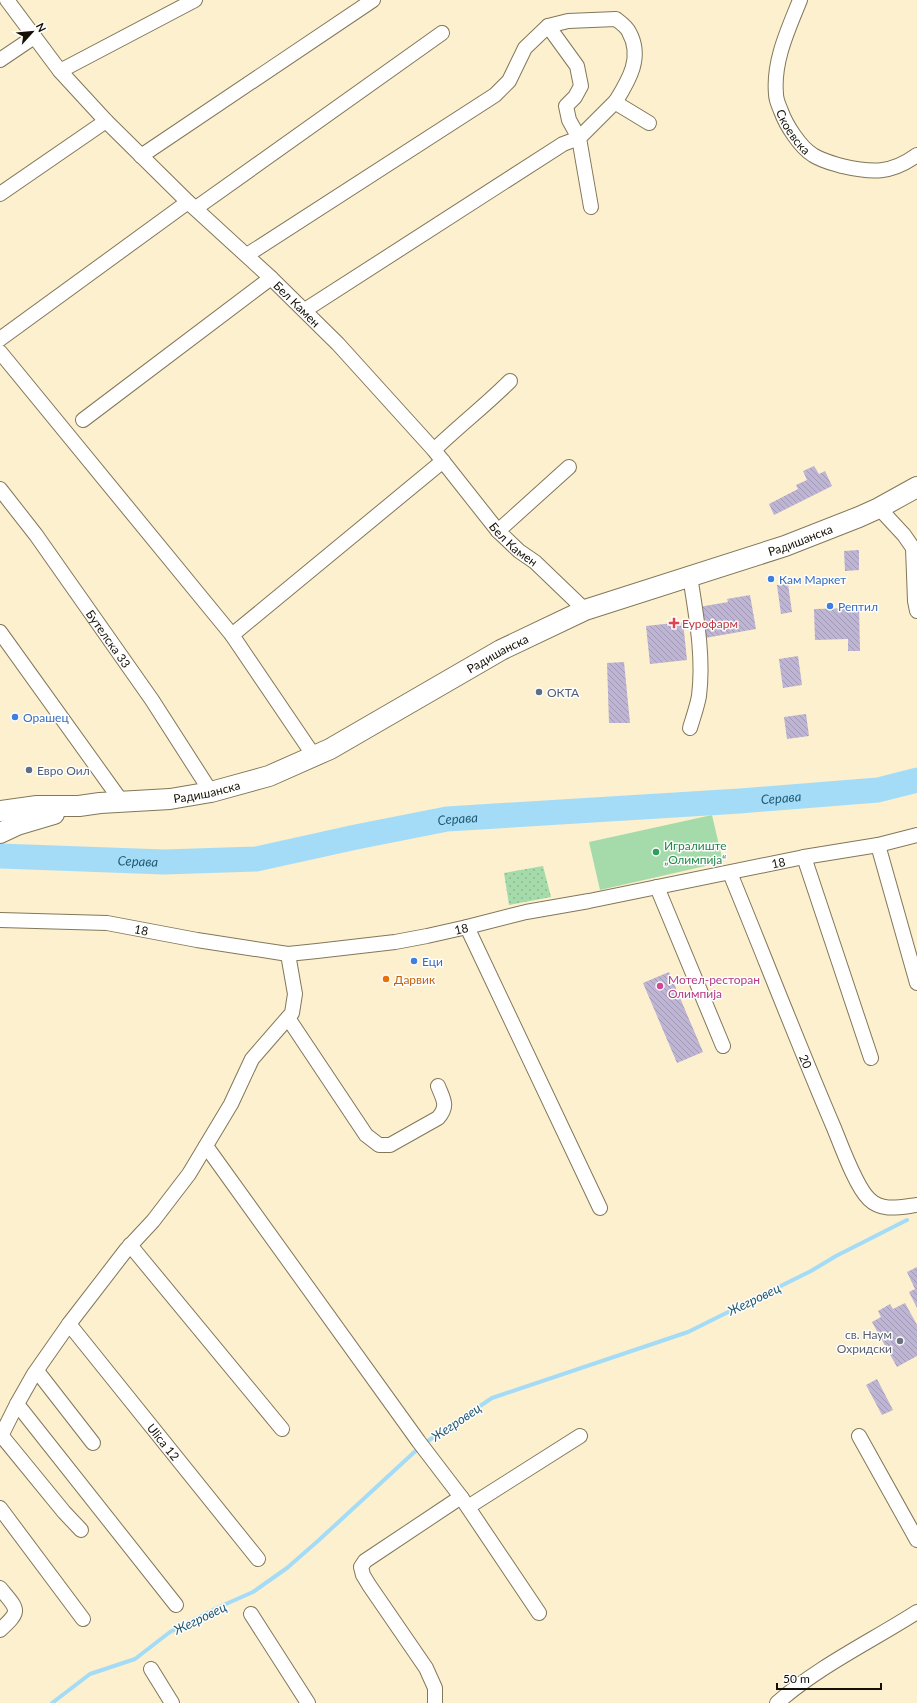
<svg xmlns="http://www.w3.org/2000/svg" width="917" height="1703" viewBox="0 0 917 1703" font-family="Lato,sans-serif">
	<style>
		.green { fill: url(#green-dots) }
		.pitch { fill: #a5daaa }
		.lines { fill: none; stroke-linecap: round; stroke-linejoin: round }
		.stream { stroke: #a4dcf8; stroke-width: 4 }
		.river { stroke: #a4dcf8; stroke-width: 25 }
		.building { fill: url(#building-back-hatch) }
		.street-casing { stroke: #827758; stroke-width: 16 }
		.secondary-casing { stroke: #827758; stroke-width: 22 }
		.street { stroke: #fff; stroke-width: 14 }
		.secondary { stroke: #fff; stroke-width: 20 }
		.shop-dot { fill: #3f7fe0; stroke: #fefefe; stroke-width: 1.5 }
		.health-dot { fill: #e0444e; stroke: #fefefe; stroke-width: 1.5 }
		.service-dot { fill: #5c6f8a; stroke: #fefefe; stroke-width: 1.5 }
		.leisure-dot { fill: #2e9e5b; stroke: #fefefe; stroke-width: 1.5 }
		.food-dot { fill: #e8710a; stroke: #fefefe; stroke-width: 1.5 }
		.hotel-dot { fill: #d1479c; stroke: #fefefe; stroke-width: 1.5 }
		.worship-dot { fill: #6b7280; stroke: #fefefe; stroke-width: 1.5 }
		.labels { text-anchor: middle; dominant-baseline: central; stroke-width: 3; stroke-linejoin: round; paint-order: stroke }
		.street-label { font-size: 12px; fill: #141005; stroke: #fefefe }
		.shop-label { font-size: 12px; fill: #366cbe; stroke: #fefefe; text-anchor: start }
		.health-label { font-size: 12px; fill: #be3a42; stroke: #fefefe; text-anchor: start }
		.service-label { font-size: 12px; fill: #4e5e75; stroke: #fefefe; text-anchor: start }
		.leisure-label { font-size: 12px; fill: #27864d; stroke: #fefefe; text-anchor: start }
		.food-label { font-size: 12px; fill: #c56008; stroke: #fefefe; text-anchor: start }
		.hotel-label { font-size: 12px; fill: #b23c85; stroke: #fefefe; text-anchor: start }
		.worship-label { font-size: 12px; fill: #5b616d; stroke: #fefefe; text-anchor: end }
		.water-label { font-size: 13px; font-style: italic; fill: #215a72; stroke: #fefefe }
	</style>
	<defs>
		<pattern id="green-dots" width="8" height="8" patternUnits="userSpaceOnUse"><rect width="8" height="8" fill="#a5daaa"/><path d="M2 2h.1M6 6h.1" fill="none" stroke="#8dba91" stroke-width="1.8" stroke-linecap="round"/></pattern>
		<pattern id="building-back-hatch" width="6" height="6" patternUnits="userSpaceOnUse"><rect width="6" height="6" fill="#beb4d4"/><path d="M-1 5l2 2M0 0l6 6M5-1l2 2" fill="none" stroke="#a29ab4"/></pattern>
	</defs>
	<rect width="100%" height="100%" fill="#fcf0ce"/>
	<path class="green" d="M543 866 551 897 509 905 504 873Z"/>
	<path class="pitch" d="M712 815 723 862 600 890 589 842Z"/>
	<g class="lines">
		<path class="stream" d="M52 1703 90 1674 135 1659 170 1632 219 1607 253 1592 287 1568 319 1540 422 1445 492 1398 688 1332 811 1271 836 1256 907 1220"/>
		<path class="river" id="s1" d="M0 856 164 862 256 859 356 837 447 819 740 801 878 790 917 780"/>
	</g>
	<path class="building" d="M814 466 819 474 825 471 832 486 774 515 769 504 798 489 796 485 807 480 803 471Z
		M859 550V570L845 571 844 551Z
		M788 584 792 612 781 614 777 585Z
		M750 595 756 629 705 638 699 607 728 602 727 599Z
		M859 608 860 651H848V639L815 640 814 609Z
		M683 622 687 660 650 664 646 626Z
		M798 656 802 685 783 688 779 659Z
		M624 662 630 723H609L607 663Z
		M806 714 809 736 787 739 784 717Z
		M669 972 703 1052 677 1063 643 983Z
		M917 1267V1308L909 1292 915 1289 907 1272Z
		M905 1303 917 1325V1356L897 1367 872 1322 881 1317 878 1311 885 1307 890 1304 893 1309Z
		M877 1379 893 1410 882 1415 866 1385Z"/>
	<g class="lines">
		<defs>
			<g id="street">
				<path id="s2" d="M7 0 60 71 106 121 188 202 271 278 338 344 434 450 498 531 519 551 535 562 585 610"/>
				<path id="s3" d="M800 0C788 30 773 61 776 94 776 100 779 106 781 111 786 125 800 147 813 155 822 161 832 163 842 166 872 173 891 174 917 155"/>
				<path d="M548 26 568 21 616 19C620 22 627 27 629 32 643 57 629 80 616 101"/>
				<path d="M0 60 34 37"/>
				<path d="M60 71 195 0"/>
				<path d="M141 156 373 0"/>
				<path d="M0 194 106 121"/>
				<path d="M591 207 579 138 616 101V103L649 123"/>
				<path d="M196 208 442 33"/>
				<path d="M247 255 495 95 509 81 525 48 548 26 577 66 581 86 575 97 566 106 569 120 579 138 563 144 305 310"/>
				<path d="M0 339 188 202"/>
				<path d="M0 352 232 635 314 756"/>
				<path d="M83 420 271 278"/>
				<path d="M434 450C459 426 486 405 510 381"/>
				<path id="s4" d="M0 489 36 535 152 700 211 792"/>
				<path d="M879 508 904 535 913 548 915 601 917 611"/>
				<path d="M498 531 569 467"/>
				<path d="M690 576C696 615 704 656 699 696 697 707 693 718 690 728"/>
				<path d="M0 632 122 802"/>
				<path d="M232 635 443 461"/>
				<path d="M878 845 917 983"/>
				<path d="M804 857 871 1058"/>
				<path id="s5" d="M730 873C765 958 798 1044 834 1128 841 1145 856 1187 869 1199 882 1212 900 1207 917 1205"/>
				<path d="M657 887 723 1046"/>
				<path id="s6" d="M0 920 107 923 197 940 288 954 317 951 395 942 427 936 467 927 526 912 589 901 804 857 878 845 917 835"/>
				<path d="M467 927 600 1208"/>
				<path d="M288 1018 366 1135 379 1145H390L438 1118C449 1106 443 1099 438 1086"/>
				<path d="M206 1146 419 1442 461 1497 539 1613"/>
				<path d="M130 1245 282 1429"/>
				<path id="s7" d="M69 1324 258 1559"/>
				<path d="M37 1371 93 1443"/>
				<path d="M17 1404 176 1605"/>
				<path d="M1 1435 64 1512 81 1530"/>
				<path d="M859 1436 917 1540"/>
				<path d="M0 1438 17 1404 34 1374 69 1324 126 1250 153 1221 189 1174 231 1104 252 1059 292 1013 295 994 288 954"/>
				<path d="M468 1507 580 1436"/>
				<path d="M0 1508 83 1619"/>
				<path d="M0 1588C18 1610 22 1610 0 1630"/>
				<path d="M251 1614 308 1703"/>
				<path d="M151 1669 172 1703"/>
				<path d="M435 1703V1688L426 1668 369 1585 363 1575 361 1567 365 1561 461 1497"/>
				<path d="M777 1703C819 1666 870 1642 917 1612"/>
			</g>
			<g id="secondary">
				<path id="s8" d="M0 811 37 806H79L100 803 170 799 211 792 269 776 330 749 501 650 585 610 785 546 859 517 879 508 917 487"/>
				<path d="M0 833 17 825 54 814"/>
			</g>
		</defs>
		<use href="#street" class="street-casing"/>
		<use href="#secondary" class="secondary-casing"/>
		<use href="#street" class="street"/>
		<use href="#secondary" class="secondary"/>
	</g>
	<g class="shop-dot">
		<circle cx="771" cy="579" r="4"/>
		<circle cx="830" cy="606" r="4"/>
		<circle cx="15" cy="717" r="4"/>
		<circle cx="414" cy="961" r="4"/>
	</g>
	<path class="health-dot" d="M672 617h4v4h4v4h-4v4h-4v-4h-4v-4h4z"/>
	<g class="service-dot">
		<circle cx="539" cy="692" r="4"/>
		<circle cx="29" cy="770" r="4"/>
	</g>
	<circle class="leisure-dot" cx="656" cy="852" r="4"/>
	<circle class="food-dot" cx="386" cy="979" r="4"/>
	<circle class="hotel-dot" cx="660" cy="986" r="4"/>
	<circle class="worship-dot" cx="900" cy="1341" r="4"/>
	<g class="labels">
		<g class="street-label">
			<text stroke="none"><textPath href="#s3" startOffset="140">Скоевска</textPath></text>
			<text stroke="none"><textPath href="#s2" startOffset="421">Бел Камен</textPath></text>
			<text stroke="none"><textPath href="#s8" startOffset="856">Радишанска</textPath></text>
			<text stroke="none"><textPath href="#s2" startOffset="745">Бел Камен</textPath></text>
			<text stroke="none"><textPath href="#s4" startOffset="185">Бутелска 33</textPath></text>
			<text stroke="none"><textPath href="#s8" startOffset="532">Радишанска</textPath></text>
			<text stroke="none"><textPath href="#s8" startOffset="208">Радишанска</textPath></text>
			<text stroke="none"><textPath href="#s6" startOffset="790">18</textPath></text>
			<text stroke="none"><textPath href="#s6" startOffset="142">18</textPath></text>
			<text stroke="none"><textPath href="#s6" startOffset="466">18</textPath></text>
			<text stroke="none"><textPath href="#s5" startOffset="203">20</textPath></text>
			<text stroke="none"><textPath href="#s7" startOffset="151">Ulica 12</textPath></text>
		</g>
		<g class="shop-label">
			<text x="779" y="579">Кам Маркет</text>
			<text x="838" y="606">Рептил</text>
			<text x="23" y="717">Орашец</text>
			<text x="422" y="961">Еци</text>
		</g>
		<g class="health-label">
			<text x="682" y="623">Еурофарм</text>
		</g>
		<g class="service-label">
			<text x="547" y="692">ОКТА</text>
			<text x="37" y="770">Евро Оил</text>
		</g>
		<g class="leisure-label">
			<text x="664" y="845">Игралиште<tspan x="664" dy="14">„Олимпија“</tspan></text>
		</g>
		<g class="food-label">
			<text x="394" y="979">Дарвик</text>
		</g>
		<g class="hotel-label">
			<text x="668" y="979">Мотел-ресторан<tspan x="668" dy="14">Олимпија</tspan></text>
		</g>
		<g class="worship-label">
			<text x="892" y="1334">св. Наум<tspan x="892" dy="14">Охридски</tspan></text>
		</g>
		<g class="water-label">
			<text stroke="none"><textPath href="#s1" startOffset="786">Серава</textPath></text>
			<text stroke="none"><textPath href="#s1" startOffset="462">Серава</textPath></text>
			<text stroke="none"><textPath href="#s1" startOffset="138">Серава</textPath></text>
			<text transform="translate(754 1299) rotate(-26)">Жегровец</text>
			<text transform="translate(456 1422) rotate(-34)">Жегровец</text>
			<text transform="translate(200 1618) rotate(-26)">Жегровец</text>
		</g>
	</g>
	<g transform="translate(32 32) rotate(63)" stroke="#fefefe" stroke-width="3" paint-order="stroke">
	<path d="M0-3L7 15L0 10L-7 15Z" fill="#141005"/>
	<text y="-6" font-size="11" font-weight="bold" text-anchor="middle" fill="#141005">N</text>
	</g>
	<path d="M777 1683v6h104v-6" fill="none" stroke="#141005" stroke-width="2"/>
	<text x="783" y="1683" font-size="12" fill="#141005" stroke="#fefefe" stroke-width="3" paint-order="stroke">50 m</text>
</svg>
